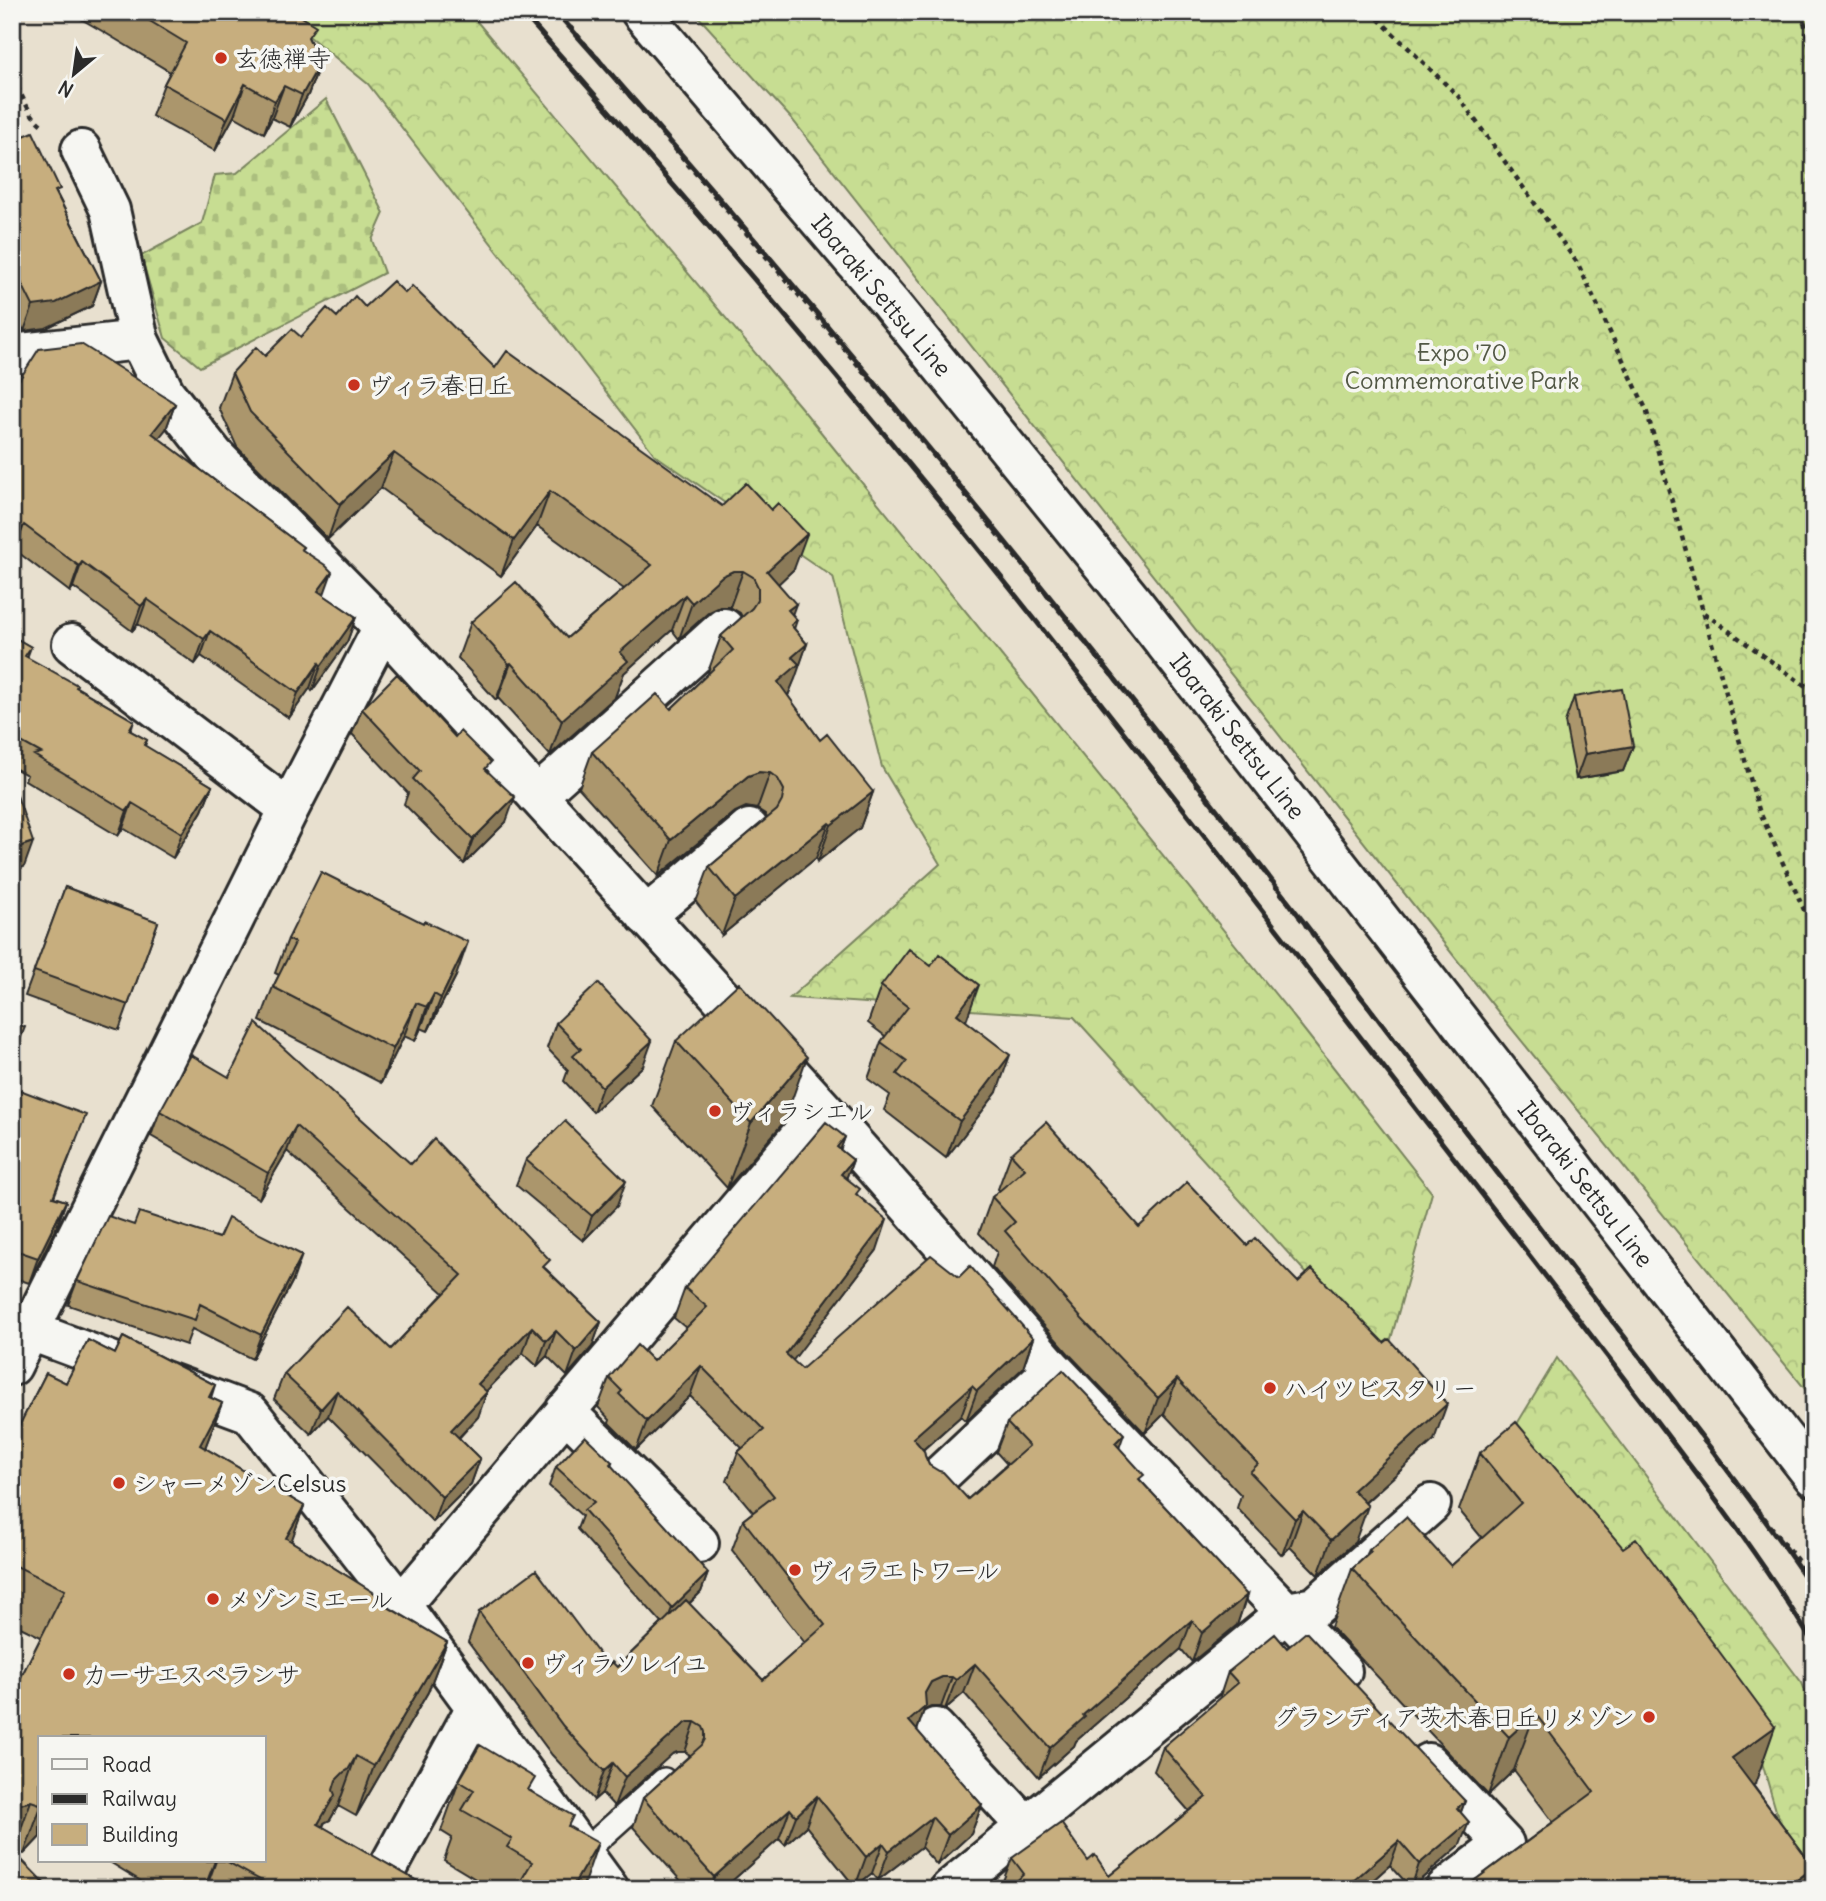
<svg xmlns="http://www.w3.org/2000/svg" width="1826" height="1901" viewBox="0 0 1826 1901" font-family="Delius,'Klee One',sans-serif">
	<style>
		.forest { fill: url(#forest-crowns); stroke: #79845e; stroke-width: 2 }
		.cemetery { fill: url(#cemetery-stones); stroke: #79845e; stroke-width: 2 }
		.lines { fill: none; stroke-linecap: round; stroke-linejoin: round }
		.lane-casing { stroke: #2b2b2b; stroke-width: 28 }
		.street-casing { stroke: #2b2b2b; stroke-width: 44 }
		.primary-casing { stroke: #2b2b2b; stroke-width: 44 }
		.path { stroke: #2b2b2b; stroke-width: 4.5; stroke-dasharray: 5 5; stroke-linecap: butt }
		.lane { stroke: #f6f6f2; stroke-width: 23 }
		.street { stroke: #f6f6f2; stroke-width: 38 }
		.primary { stroke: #f6f6f2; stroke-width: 38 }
		.rail { stroke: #2b2b2b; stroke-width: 5 }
		.wall { fill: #ab966c; stroke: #2b2b2b; stroke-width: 2 }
		.shaded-wall { fill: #8b7a58; stroke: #2b2b2b; stroke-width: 2 }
		.building { fill: #c7ae7e; stroke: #2b2b2b; stroke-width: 2 }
		.poi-dot { fill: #c8321e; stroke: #f6f6f2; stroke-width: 2.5 }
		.labels { text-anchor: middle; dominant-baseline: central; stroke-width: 7; stroke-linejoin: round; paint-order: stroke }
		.poi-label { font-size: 24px; fill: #2b2b2b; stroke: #f6f6f2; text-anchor: start }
		.street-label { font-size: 24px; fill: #2b2b2b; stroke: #f6f6f2 }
		.park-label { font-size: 24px; fill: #525845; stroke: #f6f6f2 }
	</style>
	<defs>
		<pattern id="forest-crowns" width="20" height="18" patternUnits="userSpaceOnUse" patternTransform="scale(1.75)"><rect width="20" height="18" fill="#c7dd92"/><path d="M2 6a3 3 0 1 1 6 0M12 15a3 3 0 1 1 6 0" fill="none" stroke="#abbe7e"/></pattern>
		<pattern id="cemetery-stones" width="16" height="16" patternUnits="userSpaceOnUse" patternTransform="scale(1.75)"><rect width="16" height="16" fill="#c7dd92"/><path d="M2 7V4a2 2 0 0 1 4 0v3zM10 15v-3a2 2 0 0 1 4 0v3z" fill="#abbe7e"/></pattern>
	</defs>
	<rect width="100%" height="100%" fill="#e8e0cf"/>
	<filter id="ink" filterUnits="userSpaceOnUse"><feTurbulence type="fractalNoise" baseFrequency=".0143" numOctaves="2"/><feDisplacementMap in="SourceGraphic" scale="14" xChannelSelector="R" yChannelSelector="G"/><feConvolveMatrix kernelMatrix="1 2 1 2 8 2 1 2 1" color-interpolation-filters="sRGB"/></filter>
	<g filter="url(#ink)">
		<path class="forest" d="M279 12H469L803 410 1301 1026 1432 1193 1385 1360 1074 1017 790 998 940 864 882 767 833 577 655 455 368 84Z
			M694 12H1814V1400L1499 1013 791 118Z
			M1557 1358 1802 1683 1814 1713V1889H1799L1746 1708 1500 1452Z"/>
		<path class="cemetery" d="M326 99 384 213 372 240 384 273 200 367 165 338 141 256 202 223 215 175 237 173Z"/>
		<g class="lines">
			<defs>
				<path id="lane" d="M583 1853 664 1780"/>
				<path id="street" d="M81 150 110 210 139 340 165 393 214 455 383 627 823 1109 1053 1369 1342 1671
					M12 354 139 340
					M72 644 289 809
					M537 796 724 628
					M646 916 749 829
					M12 1324 250 1413 401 1605 609 1889
					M12 1366 289 809 383 627
					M565 1411 699 1543
					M935 1480 1053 1369
					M401 1605 823 1109
					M935 1728 1026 1826
					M1428 1763 1504 1844 1445 1889
					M388 1868 476 1707
					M950 1889 1287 1612 1315 1607 1431 1504"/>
				<path id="primary" d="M641 12 890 303 1133 602 1814 1477"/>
			</defs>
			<use href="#lane" class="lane-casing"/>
			<use href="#street" class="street-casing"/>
			<use href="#primary" class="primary-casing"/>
			<path class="path" d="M557 12 608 70 907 423 1118 683 1814 1582
				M1371 12 1458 96 1578 264 1646 409 1759 810 1814 932
				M1802 12 1814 67
				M12 78C23 94 28 117 45 127
				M1704 613 1814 692"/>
			<use href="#lane" class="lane"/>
			<use href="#street" class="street"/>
			<use href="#primary" class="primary"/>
			<path class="rail" d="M522 12C688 200 852 391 1009 587 1138 748 1263 912 1389 1074 1476 1187 1565 1300 1651 1414 1708 1489 1766 1564 1814 1645
				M556 12C752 231 940 458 1123 689 1217 808 1309 929 1402 1050 1491 1165 1581 1279 1669 1394 1719 1459 1769 1523 1814 1590"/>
		</g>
		<path class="wall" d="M69 12H294L310 41 320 63 308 95 290 127 272 118 264 133 234 116 215 151 152 116 164 84 170 72 102 31Z
			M12 107 24 136 58 196 101 281 92 306 46 328 24 331 12 307Z
			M405 293 495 368 794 569 778 584 792 614 797 620 794 629 807 644 788 696 820 740 873 792 860 828 818 861 816 858 722 935 696 902 709 867 767 818 765 814 757 809 746 807 735 812 658 876 579 788 592 752 671 709 709 673 708 672 721 636 742 617 740 613 730 607H720L709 612 679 639 672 630 624 673 615 697 550 755 498 698 496 700 458 658 471 622 567 638 624 589 537 526 501 576 381 488 328 539 237 447 219 408 232 373 301 337 337 317Z
			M12 391 175 404 166 429 158 438 303 547 302 549 323 595 356 617 347 642 312 691 310 688 289 718 201 656 195 664 138 624 132 631 73 587 70 592 15 550Z
			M12 636 31 647 27 658 134 721 131 731 147 740 145 746 212 786 202 811 173 858 123 828 118 836 25 780 27 775 12 767Z
			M1574 697 1633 746 1623 771 1576 779 1565 722Z
			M362 709 455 737 488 771 506 822 464 864 404 804 408 793 352 734Z
			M65 887 158 922 119 1030 25 996Z
			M288 939 456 976 428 1031 421 1028 415 1041 404 1036 381 1083 260 1021 273 987 279 975 275 973Z
			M931 966 966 1021 997 1092 946 1158 884 1110 890 1095 868 1079 881 1042 885 1036 868 1023 881 986Z
			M556 1023 643 1066 593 1112 564 1081 568 1070 547 1048Z
			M676 1041 784 1122 727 1188 652 1106Z
			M229 1077 411 1164 546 1269 601 1322 592 1347 567 1376 547 1356 537 1366 523 1353 486 1391 478 1417 459 1438 480 1459 471 1484 433 1522 328 1416 311 1434 274 1399 284 1374 391 1349 444 1293 287 1151 259 1199 151 1136 160 1111Z
			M12 1087 76 1140 54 1197 66 1201 57 1226 29 1283 12 1277Z
			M845 1137 840 1150 853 1160 846 1179 858 1196 877 1250 792 1361 802 1369 1033 1338 1023 1368 966 1421 961 1416 923 1450 925 1456 929 1465 968 1499 1007 1464 996 1452 1007 1423 1119 1448 1141 1481 1247 1595 1237 1625 1192 1662 1181 1649 1076 1741 1074 1746 1039 1777 964 1693 945 1709 941 1707H931L924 1710 917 1731 982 1805 971 1834 937 1865 921 1847 878 1880 872 1873 855 1887 806 1826 785 1845 779 1839 723 1889H688L633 1827 643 1798 690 1755 685 1752H677L672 1754 614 1806 602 1793 594 1800 552 1755 468 1642 479 1612 608 1666 617 1667 662 1623 577 1529 582 1516 549 1486 556 1467 612 1462 611 1466 708 1573 701 1592 689 1604 763 1680 805 1643 732 1550 743 1520 753 1512 727 1481 738 1452 742 1448 690 1396 636 1450 609 1423 610 1420 598 1407 609 1378 653 1361 686 1328 674 1318 685 1288Z
			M1011 1154 1139 1227 1247 1245 1434 1440 1365 1503 1355 1542 1318 1575 1290 1547 1282 1555 1237 1508 1241 1495 1164 1414 1145 1433 1069 1354 992 1267 997 1252 979 1233 992 1197 1000 1191 998 1189Z
			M526 1160 617 1206 583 1241 516 1185Z
			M134 1225 293 1280 252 1359 192 1329 186 1345 68 1305 77 1281Z
			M123 1337 215 1385 211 1398 222 1403 205 1448 304 1506 291 1541 384 1599 382 1603 447 1642 428 1692 356 1816 338 1806 330 1820 325 1822 323 1827 431 1889H154L108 1861H264V1738H40V1837L24 1854 13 1851 50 1889H12V1690L14 1691 41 1637 12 1623V1440L46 1373 66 1383 88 1340 115 1354Z
			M1480 1453 1755 1784 1753 1785 1814 1868 1806 1889H1463L1553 1822 1514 1770 1488 1795 1331 1627 1352 1569 1366 1556 1369 1550 1451 1566 1482 1538 1459 1510Z
			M1287 1648 1465 1801 1461 1812 1460 1845 1411 1888 1390 1865 1363 1889H1008L1003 1881 1012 1858 1088 1861 1109 1876 1189 1811 1154 1771 1163 1747 1221 1698 1220 1696 1228 1672Z
			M459 1781 531 1791 569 1826 582 1889H492L444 1860 452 1838 441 1831Z"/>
		<path class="shaded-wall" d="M320 63 308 95 290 127 302 95Z
			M245 84 234 116 215 151 227 119Z
			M284 86 272 118 264 133 275 101Z
			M101 281 92 306 46 328 24 331 33 306Z
			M21 282 12 307V286Z
			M175 404 166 429 143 458 152 433Z
			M394 453 381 488 328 539 340 504Z
			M550 491 537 526 501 576 514 540Z
			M24 525 15 550 12 555V545Z
			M807 534 794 569 755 606 767 571Z
			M82 562 73 587 70 592 79 566Z
			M733 571H743L730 607H720L709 612 679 639 692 603 722 576Z
			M332 572 323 597 318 591Z
			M685 595 672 630 624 673 615 697 550 755 562 720 620 652Z
			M147 599 138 624 132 631 141 606Z
			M796 604 783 640 788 610Z
			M356 617 347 642 312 691 321 666Z
			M210 631 201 656 195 664 204 639Z
			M807 644 795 679 786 700 778 682 792 657Z
			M319 663 310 688 289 718 298 693Z
			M511 663 498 698 496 700 509 664Z
			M1633 746 1623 771 1576 779 1585 754Z
			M759 772 770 773 757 809 746 807 735 812 658 876 671 840 748 776Z
			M212 786 202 811 173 858 182 833Z
			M873 792 860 828 818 861 831 825Z
			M515 797 506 822 464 864 473 839Z
			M132 803 123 828 118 836 127 811Z
			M829 823 816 858 722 935 735 899Z
			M33 842 24 867 12 871V849Z
			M468 942 456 976 428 1031 441 998Z
			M979 985 966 1021 957 1014Z
			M434 994 421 1028 415 1041 427 1007Z
			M416 1003 404 1036 381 1083 393 1049Z
			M652 1041 643 1066 593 1112 602 1087Z
			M1010 1055 997 1092 946 1158 960 1121Z
			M807 1057 784 1122 727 1188 751 1123Z
			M296 1126 287 1151 259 1199 268 1173Z
			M845 1137 834 1167 837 1147Z
			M853 1160 842 1190 841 1174Z
			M626 1181 617 1206 583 1241 592 1216Z
			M66 1201 57 1226 29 1283 38 1258Z
			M887 1220 877 1250 775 1384 786 1354Z
			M302 1255 293 1280 252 1359 261 1335Z
			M601 1322 592 1347 567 1376 576 1351Z
			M532 1327 523 1353 469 1409 478 1384Z
			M556 1331 547 1356 537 1366 546 1341Z
			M1033 1338 1023 1368 966 1421 977 1391Z
			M701 1366 690 1396 636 1450 647 1421Z
			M1177 1379 1164 1414 1145 1433 1158 1398Z
			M972 1386 961 1416 902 1468 913 1438Z
			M337 1391 328 1416 311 1434 321 1409Z
			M487 1392 478 1417 442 1455 451 1430Z
			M222 1403 203 1453 200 1445Z
			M1447 1404 1434 1440 1340 1525 1353 1490Z
			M1124 1434 1114 1463 1115 1443Z
			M480 1459 471 1484 433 1522 442 1497Z
			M304 1506 286 1556V1538Z
			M1368 1506 1355 1542 1318 1575 1331 1540Z
			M1303 1511 1290 1547 1282 1555 1295 1519Z
			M708 1573 701 1592 665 1626 672 1608Z
			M1247 1595 1237 1625 1192 1662 1202 1633Z
			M1192 1620 1181 1649 1076 1741 1074 1746 1039 1777 1050 1748 1083 1715Z
			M447 1642 428 1692 356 1816 374 1766Z
			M975 1664 964 1693 945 1709 956 1680Z
			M942 1677H952L941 1707H931L924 1710 915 1736 909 1721 931 1682Z
			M1535 1713 1514 1770 1488 1795 1509 1737Z
			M688 1722H695L685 1752H677L672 1754 614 1806 625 1777 683 1725Z
			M1775 1727 1755 1784 1711 1816 1732 1758Z
			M356 1756 338 1806 330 1820 324 1823 316 1845 318 1824 336 1780Z
			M613 1763 602 1793 594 1800 604 1771Z
			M817 1796 806 1826 785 1845 796 1816Z
			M31 1801 13 1851H12V1811L20 1804Z
			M1465 1801 1456 1825 1457 1808Z
			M982 1805 971 1834 937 1865 948 1835Z
			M40 1809V1837L24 1854Z
			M790 1809 779 1839 723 1889H710L714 1877Z
			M932 1817 921 1847 878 1880 889 1851Z
			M1469 1822 1460 1845 1411 1888 1419 1864Z
			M1399 1841 1390 1865 1363 1889H1344Z
			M598 1843 582 1889H571Z
			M883 1843 872 1873 855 1887 866 1857Z
			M215 1861H216L206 1889H204Z
			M1814 1868 1806 1889H1785Z"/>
		<path class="building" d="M135 12H294L316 26 308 37 320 63 302 95 284 86 275 101 245 84 227 119 164 84 186 43Z
			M12 107 24 136 33 132 60 189 55 191 101 281 56 303 33 306 21 282 12 286Z
			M393 281 405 293 412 286 495 368 507 351 722 506 746 483 771 510 778 503 807 534 767 571 796 604 788 610 797 620 791 625 807 644 792 657 799 664 778 682 820 740 827 734 873 792 831 825 829 823 735 899 709 867 777 810 782 801 784 790 778 779 770 773 759 772 748 776 671 840 592 752 657 694 671 709 733 650 721 636 752 608 758 599V587L753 577 743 571H733L722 576 692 603 685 595 620 652 628 661 562 720 511 663 509 664 471 622 516 582 567 638 652 565 550 491 514 540 394 453 340 504 250 412 232 373 256 347 265 356 292 329 301 337 327 308 337 317 355 296 365 307Z
			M81 344 173 402 175 404 152 433 303 547 301 549 325 565 332 572 318 591 356 617 321 666 319 663 298 693 210 631 204 639 147 599 141 606 82 562 79 566 24 525 12 545V391L39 349Z
			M12 636 31 647 25 656 77 685 76 687 134 721 129 730 147 740 144 745 212 786 182 833 132 803 127 811 34 755 41 753 12 737Z
			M397 674 455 737 460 731 491 762 485 769 515 797 473 839 413 779 420 771 362 709Z
			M1622 689 1633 746 1585 754 1574 697Z
			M12 781 33 842 12 849Z
			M321 872 423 923 424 921 468 942 441 998 434 994 427 1007 416 1003 393 1049 273 987 295 943 288 939Z
			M65 887 158 922 128 1005 34 971Z
			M909 949 931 966 939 954 979 985 957 1014 1010 1055 960 1121 897 1074 907 1061 881 1042 908 1007 881 986Z
			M598 983 652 1041 602 1087 573 1056 581 1049 556 1023Z
			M739 983 807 1057 751 1123 676 1041Z
			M12 1022 25 1027 12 1059Z
			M256 1023 411 1164 434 1139 550 1260 543 1267 601 1322 576 1351 556 1331 546 1341 532 1327 478 1384 487 1392 451 1430 480 1459 442 1497 337 1391 321 1409 284 1374 347 1307 391 1349 462 1275 296 1126 268 1173 160 1111 191 1055 229 1077Z
			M12 1087 86 1115 53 1197 66 1201 38 1258 12 1249Z
			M565 1121 626 1181 592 1216 526 1160Z
			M826 1122 845 1137 837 1147 853 1160 841 1174 860 1189 856 1194 887 1220 786 1354 802 1369 931 1255 959 1277 970 1266 1033 1338 977 1391 972 1386 913 1438 924 1451 925 1456 929 1465 939 1471 943 1472 968 1499 1029 1446 1007 1423 1063 1370 1124 1434 1115 1443 1144 1475 1139 1479 1247 1595 1202 1633 1192 1620 1083 1715 1085 1717 1050 1748 975 1664 956 1680 952 1677H942L931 1682 925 1693 926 1706 909 1721 982 1805 948 1835 932 1817 889 1851 883 1843 866 1857 817 1796 796 1816 790 1809 714 1877 643 1798 702 1745 705 1739V1732L703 1727 695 1722H688L683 1725 625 1777 613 1763 604 1771 563 1726 479 1612 536 1570 608 1666 612 1662 617 1667 686 1600 763 1680 825 1625 743 1520 774 1496 738 1452 764 1430 701 1366 647 1421 619 1394 622 1391 609 1378 637 1345 653 1361 707 1307 685 1288Z
			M1046 1122 1139 1227 1187 1182 1247 1245 1255 1238 1298 1282 1312 1269 1384 1343 1389 1339 1447 1404 1353 1490 1368 1506 1331 1540 1303 1511 1295 1519 1250 1472 1258 1464 1177 1379 1158 1398 1082 1319 1005 1231 1015 1222 992 1197 1025 1169 1011 1154Z
			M139 1212 219 1238 228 1218 302 1255 261 1335 200 1304 195 1320 77 1281 108 1216 134 1225Z
			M123 1337 215 1385 209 1397 222 1403 200 1445 304 1506 286 1538 384 1599 381 1603 447 1642 374 1766 356 1756 348 1770 344 1772 336 1780 333 1790 335 1795 318 1824 431 1889H281L279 1888 276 1889 226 1861H264V1738H40V1804L31 1801 20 1804 12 1811V1690L14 1691 65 1590 12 1564V1440L46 1373 66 1383 88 1340 115 1354Z
			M1516 1422 1623 1548 1636 1539 1775 1727 1732 1758 1814 1867 1785 1889H1463L1594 1792 1535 1713 1509 1737 1352 1569 1371 1552 1369 1550 1406 1517 1451 1566 1521 1503 1480 1453Z
			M585 1436 612 1462 610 1464 708 1573 672 1608 584 1510 594 1502 556 1467Z
			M1306 1632 1465 1801 1457 1808 1469 1822 1419 1864 1399 1841 1344 1889H1008L1024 1874 1012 1858 1061 1823 1088 1861 1095 1855 1109 1876 1206 1797 1163 1747 1238 1683 1228 1672 1275 1634 1287 1648Z
			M480 1745 535 1778 528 1790 573 1816 568 1826 598 1843 571 1889H516L532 1862 507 1847 512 1839 462 1810 474 1790 459 1781Z
			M12 1851 50 1889H12Z"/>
	</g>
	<g class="poi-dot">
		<circle cx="221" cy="58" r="7"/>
		<circle cx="354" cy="385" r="7"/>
		<circle cx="715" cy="1111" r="7"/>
		<circle cx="1270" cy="1388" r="7"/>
		<circle cx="119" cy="1483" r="7"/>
		<circle cx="795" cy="1570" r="7"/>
		<circle cx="213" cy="1599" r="7"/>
		<circle cx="528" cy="1663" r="7"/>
		<circle cx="69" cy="1674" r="7"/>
		<circle cx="1649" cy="1717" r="7"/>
	</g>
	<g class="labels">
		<g class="poi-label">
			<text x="235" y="58">玄徳禅寺</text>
			<text x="368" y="385">ヴィラ春日丘</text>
			<text x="729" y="1111">ヴィラシエル</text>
			<text x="1284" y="1388">ハイツビスタリー</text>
			<text x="133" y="1483">シャーメゾンCelsus</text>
			<text x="809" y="1570">ヴィラエトワール</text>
			<text x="227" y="1599">メゾンミエール</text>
			<text x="542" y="1663">ヴィラソレイユ</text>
			<text x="83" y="1674">カーサエスペランサ</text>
			<text x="1635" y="1717" text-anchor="end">グランディア茨木春日丘リメゾン</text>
		</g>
		<g class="street-label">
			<text transform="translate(882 295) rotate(50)">Ibaraki Settsu Line</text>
			<text transform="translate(1238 736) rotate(52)">Ibaraki Settsu Line</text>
			<text transform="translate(1586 1184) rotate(52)">Ibaraki Settsu Line</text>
		</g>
		<g class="park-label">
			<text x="1462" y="352">Expo '70<tspan x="1462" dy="28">Commemorative Park</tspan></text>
		</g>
	</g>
	<rect width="1826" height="1901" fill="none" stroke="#f6f6f2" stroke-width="42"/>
	<rect x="21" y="21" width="1784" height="1859" fill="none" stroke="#2b2b2b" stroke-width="2.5" filter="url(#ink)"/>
	<rect x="38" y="1736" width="228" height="126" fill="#f6f6f2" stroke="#a5a5a2" stroke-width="2"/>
	<rect x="52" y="1759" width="35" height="10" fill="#f6f6f2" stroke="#a5a5a2" stroke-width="2"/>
	<text x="102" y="1772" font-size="21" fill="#2b2b2b">Road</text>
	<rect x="52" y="1794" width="35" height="10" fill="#2b2b2b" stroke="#a5a5a2" stroke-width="2"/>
	<text x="102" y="1806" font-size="21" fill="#2b2b2b">Railway</text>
	<rect x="52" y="1824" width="35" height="21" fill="#c7ae7e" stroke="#a5a5a2" stroke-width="2"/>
	<text x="102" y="1842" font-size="21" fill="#2b2b2b">Building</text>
	<g transform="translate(74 74) rotate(209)" stroke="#f6f6f2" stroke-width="5" paint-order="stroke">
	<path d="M0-5L12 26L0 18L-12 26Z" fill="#2b2b2b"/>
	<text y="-10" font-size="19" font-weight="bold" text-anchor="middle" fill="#2b2b2b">N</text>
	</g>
</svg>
